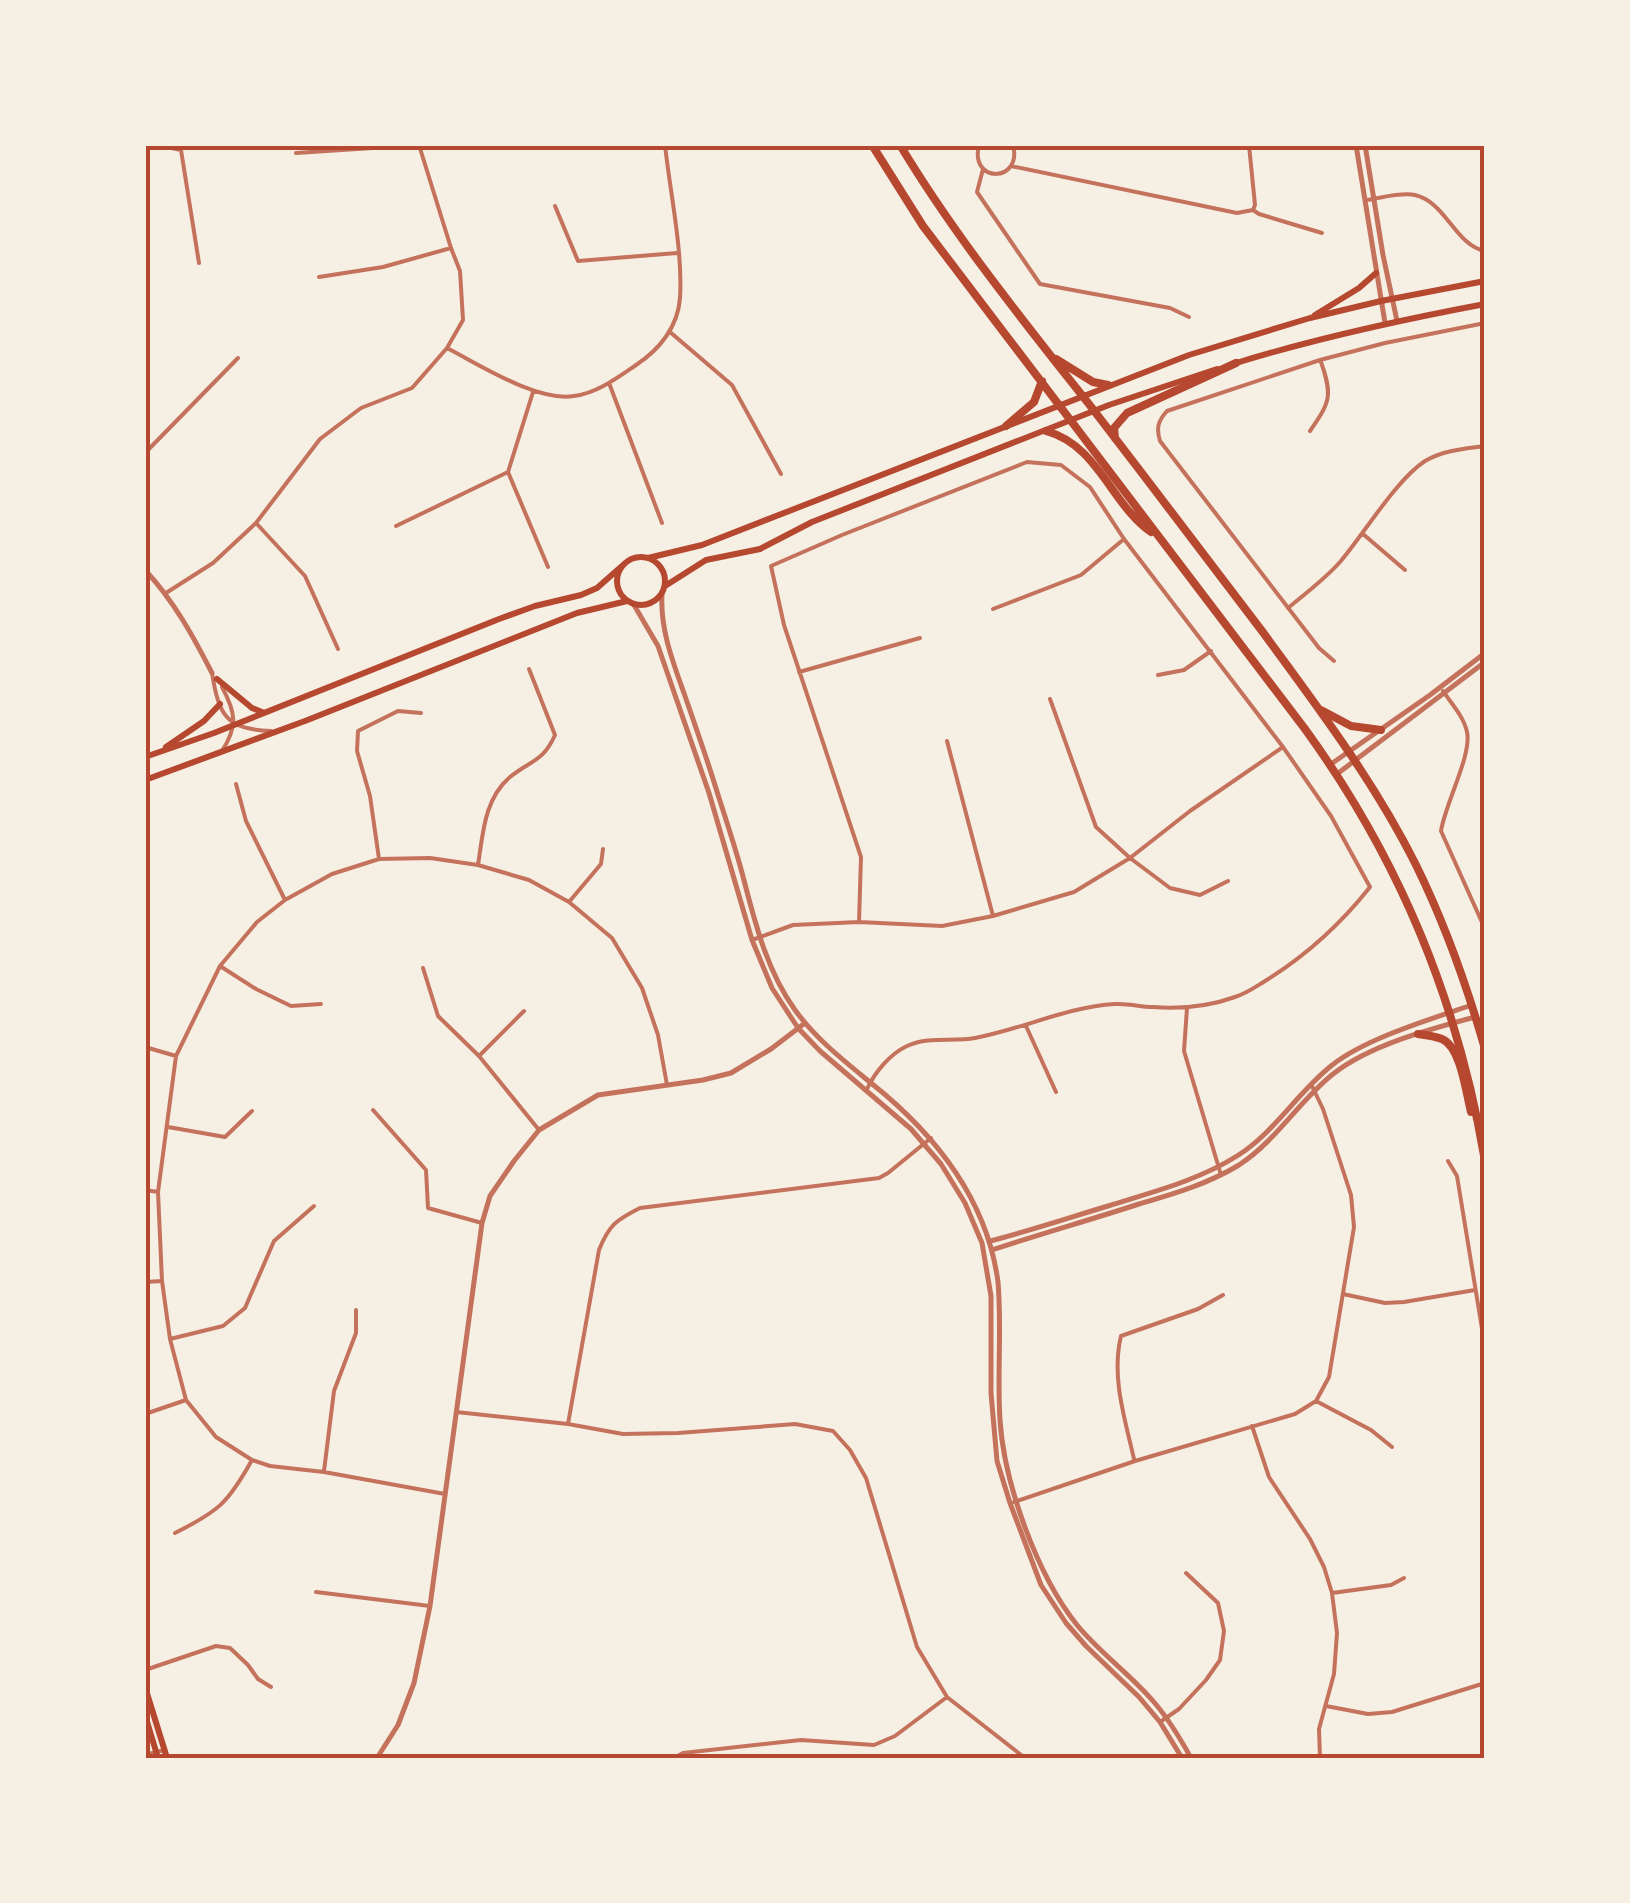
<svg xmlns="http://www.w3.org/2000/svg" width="1630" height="1903" viewBox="0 0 1630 1903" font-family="Bitter,serif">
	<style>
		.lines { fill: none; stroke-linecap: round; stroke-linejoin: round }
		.minor { stroke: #c5725c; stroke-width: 4 }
		.tertiary { stroke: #c5725c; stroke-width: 5 }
		.secondary { stroke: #b5482f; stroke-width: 6 }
		.primary { stroke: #b5482f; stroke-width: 6 }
		.trunk { stroke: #b5482f; stroke-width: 8 }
		.neatline { fill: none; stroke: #b5482f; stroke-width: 4 }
	</style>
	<rect width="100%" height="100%" fill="#f6efe4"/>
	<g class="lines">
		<path class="minor" d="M157 145 181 150 199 263
			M979 145C969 184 1023 183 1013 145
			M296 153 419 145
			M1011 166 1237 213 1253 210 1255 205 1249 145
			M983 169 977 192 1040 284 1170 308 1189 317
			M1366 200C1381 198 1401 192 1415 195 1446 202 1455 245 1485 251
			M555 206 578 261 677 253
			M1253 210 1259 214 1322 233
			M319 277 383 267 451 248
			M670 332 732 385 781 474
			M447 348C480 365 537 402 574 396 597 393 617 378 636 365 659 350 678 327 680 298 683 251 670 192 665 145
			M609 383 662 523
			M1310 431C1330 402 1333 396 1321 362
			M145 453 238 358
			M508 472 548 567
			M256 523 305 576 338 649
			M396 526 508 472 533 392
			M1363 534 1405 570
			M166 593 213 563 256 523 320 439 361 408 412 388 447 348 463 320 460 271 451 248 419 145
			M1288 608C1306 593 1325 579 1340 562 1364 534 1396 480 1425 461 1444 450 1464 449 1485 446
			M993 609 1081 575 1124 539
			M1334 661 1319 648 1160 441C1156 428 1158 421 1167 411L1320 360 1385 343 1485 323
			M799 672 920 638
			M212 673C219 716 226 729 271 731
			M1158 675 1184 670 1211 651
			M1443 691C1451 703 1464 717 1467 732 1472 755 1445 804 1441 831L1485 929
			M1050 699 1096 827 1130 858 1170 888 1200 895 1228 881
			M947 741 993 916
			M222 751C238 726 236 713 222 687
			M236 784 246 821 285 900
			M379 859 370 796 357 751 358 731 398 711 421 713
			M478 865C483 834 484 799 510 777 531 760 543 762 555 735L529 669
			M569 902 601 864 603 849
			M859 922 861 857 784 625 771 566 842 535 1027 462 1061 465 1090 487 1124 539 1283 747 1331 816 1370 887C1340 925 1303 958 1262 983 1254 988 1245 994 1235 997 1210 1006 1180 1009 1153 1007 1140 1007 1128 1003 1115 1004 1066 1007 1023 1029 975 1038 953 1042 929 1036 907 1046 890 1054 875 1072 867 1089
			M752 940 793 925 859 922 942 926 993 916 1074 892 1130 858 1190 811 1283 747
			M220 966 256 989 291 1006 321 1004
			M423 968 438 1016 479 1056 539 1130
			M1187 1008 1184 1051 1221 1175
			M1026 1026 1056 1092
			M145 1047 176 1056
			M479 1056 524 1011
			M373 1110 426 1170 428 1208 482 1223
			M168 1127 225 1137 252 1111
			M1448 1161 1457 1176 1485 1347
			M145 1190 158 1192
			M145 1282 162 1281
			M1343 1294 1385 1303 1404 1302 1475 1290
			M170 1339 223 1326 245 1308 274 1241 314 1206
			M1316 1401 1371 1430 1392 1447
			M456 1412 568 1424 623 1434 678 1433 795 1424 833 1431 850 1450 866 1478 917 1647 947 1697 1025 1758
			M145 1414 186 1400
			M568 1424 599 1250C609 1225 616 1220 640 1208L879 1178 888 1173 931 1138
			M1252 1426 1269 1477 1310 1539 1324 1567 1332 1593 1337 1633 1334 1674 1319 1729 1320 1758
			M1134 1459C1125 1419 1111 1377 1121 1336L1198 1309 1223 1295
			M324 1471 334 1391 356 1333V1310
			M445 1494 324 1472 270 1466 252 1460 216 1437 186 1400 170 1339 162 1281 158 1192 176 1056 220 966 257 922 285 900 332 874 379 859 430 858 478 865 529 880 569 902 612 938 642 988 658 1035 667 1085
			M1014 1502 1135 1461 1295 1414 1316 1401 1329 1377 1354 1227 1351 1195 1323 1109 1311 1084
			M175 1533C219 1511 228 1503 252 1460
			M316 1592 430 1606
			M1332 1593 1391 1585 1404 1578
			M145 1670 216 1646 230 1648 248 1665 258 1679 271 1687
			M1326 1706 1368 1714 1392 1712 1485 1683
			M1160 1722 1179 1709 1206 1680 1220 1660 1224 1631 1218 1603 1186 1573
			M145 1755 164 1750
			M674 1758 683 1753 801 1740 874 1745 895 1736 947 1697"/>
		<path class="tertiary" d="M1356 145 1385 323
			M1365 145 1383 255 1397 321
			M145 570C174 601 193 636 212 673
			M662 594C660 630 673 662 685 696 695 725 705 753 714 782 723 811 733 840 741 869 754 918 765 968 795 1010 816 1039 843 1060 871 1083 935 1134 987 1199 998 1282 1002 1328 997 1374 1000 1420 1004 1483 1037 1575 1077 1625 1100 1653 1130 1674 1153 1701 1168 1718 1180 1738 1191 1758
			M634 605 658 646 709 793 752 940 772 988 798 1028 820 1051 911 1129 941 1164 965 1203 982 1243 991 1296V1393L997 1461 1010 1503 1041 1585 1066 1623 1086 1646 1139 1697 1160 1722 1182 1758
			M1331 764 1430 695 1485 653
			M1337 774 1485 662
			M990 1241C1029 1231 1068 1218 1108 1206 1152 1192 1197 1181 1237 1156 1274 1133 1297 1093 1331 1066 1364 1039 1431 1019 1472 1005
			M992 1250C1040 1234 1090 1220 1139 1204 1173 1194 1208 1184 1239 1165 1276 1141 1299 1101 1333 1074 1370 1045 1430 1029 1475 1017
			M377 1758 398 1725 414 1683 430 1606 482 1223 490 1196 514 1161 539 1130 598 1095 703 1080 731 1073 771 1049 805 1023"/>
		<path class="secondary" d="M145 1687 167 1758
			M145 1715 158 1758"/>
		<path class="primary" d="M1315 315 1359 288 1376 273
			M1233 364C1316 338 1400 320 1485 304
			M617 581a24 24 0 1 1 48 0a24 24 0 1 1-48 0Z
			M648 558 702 545 1189 355 1310 318 1381 301 1485 281
			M665 586 706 560 760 549 812 522 1109 405 1217 369
			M217 679 252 708 262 712
			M166 747 204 721 220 704
			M145 757 214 733 499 619 535 606 581 595 597 588 622 566
			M145 780 305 721 577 613 627 601"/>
		<path class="trunk" d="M872 145 923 226 1305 729C1400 860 1458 1001 1485 1161
			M900 145C956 238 1025 323 1092 408 1149 482 1205 556 1262 631 1317 706 1374 781 1416 865 1445 924 1467 986 1485 1049
			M1056 359 1093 382 1108 385
			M1006 426 1034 402 1042 381
			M1046 431C1098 445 1111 504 1151 532
			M1115 438 1114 428 1127 413 1236 363
			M1321 710 1351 726 1381 730
			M1418 1034C1425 1035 1435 1036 1442 1039 1461 1047 1466 1093 1471 1112"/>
	</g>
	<rect width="1630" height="1903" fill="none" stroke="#f6efe4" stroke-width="295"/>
	<rect x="148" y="148" width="1334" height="1608" class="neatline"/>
</svg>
